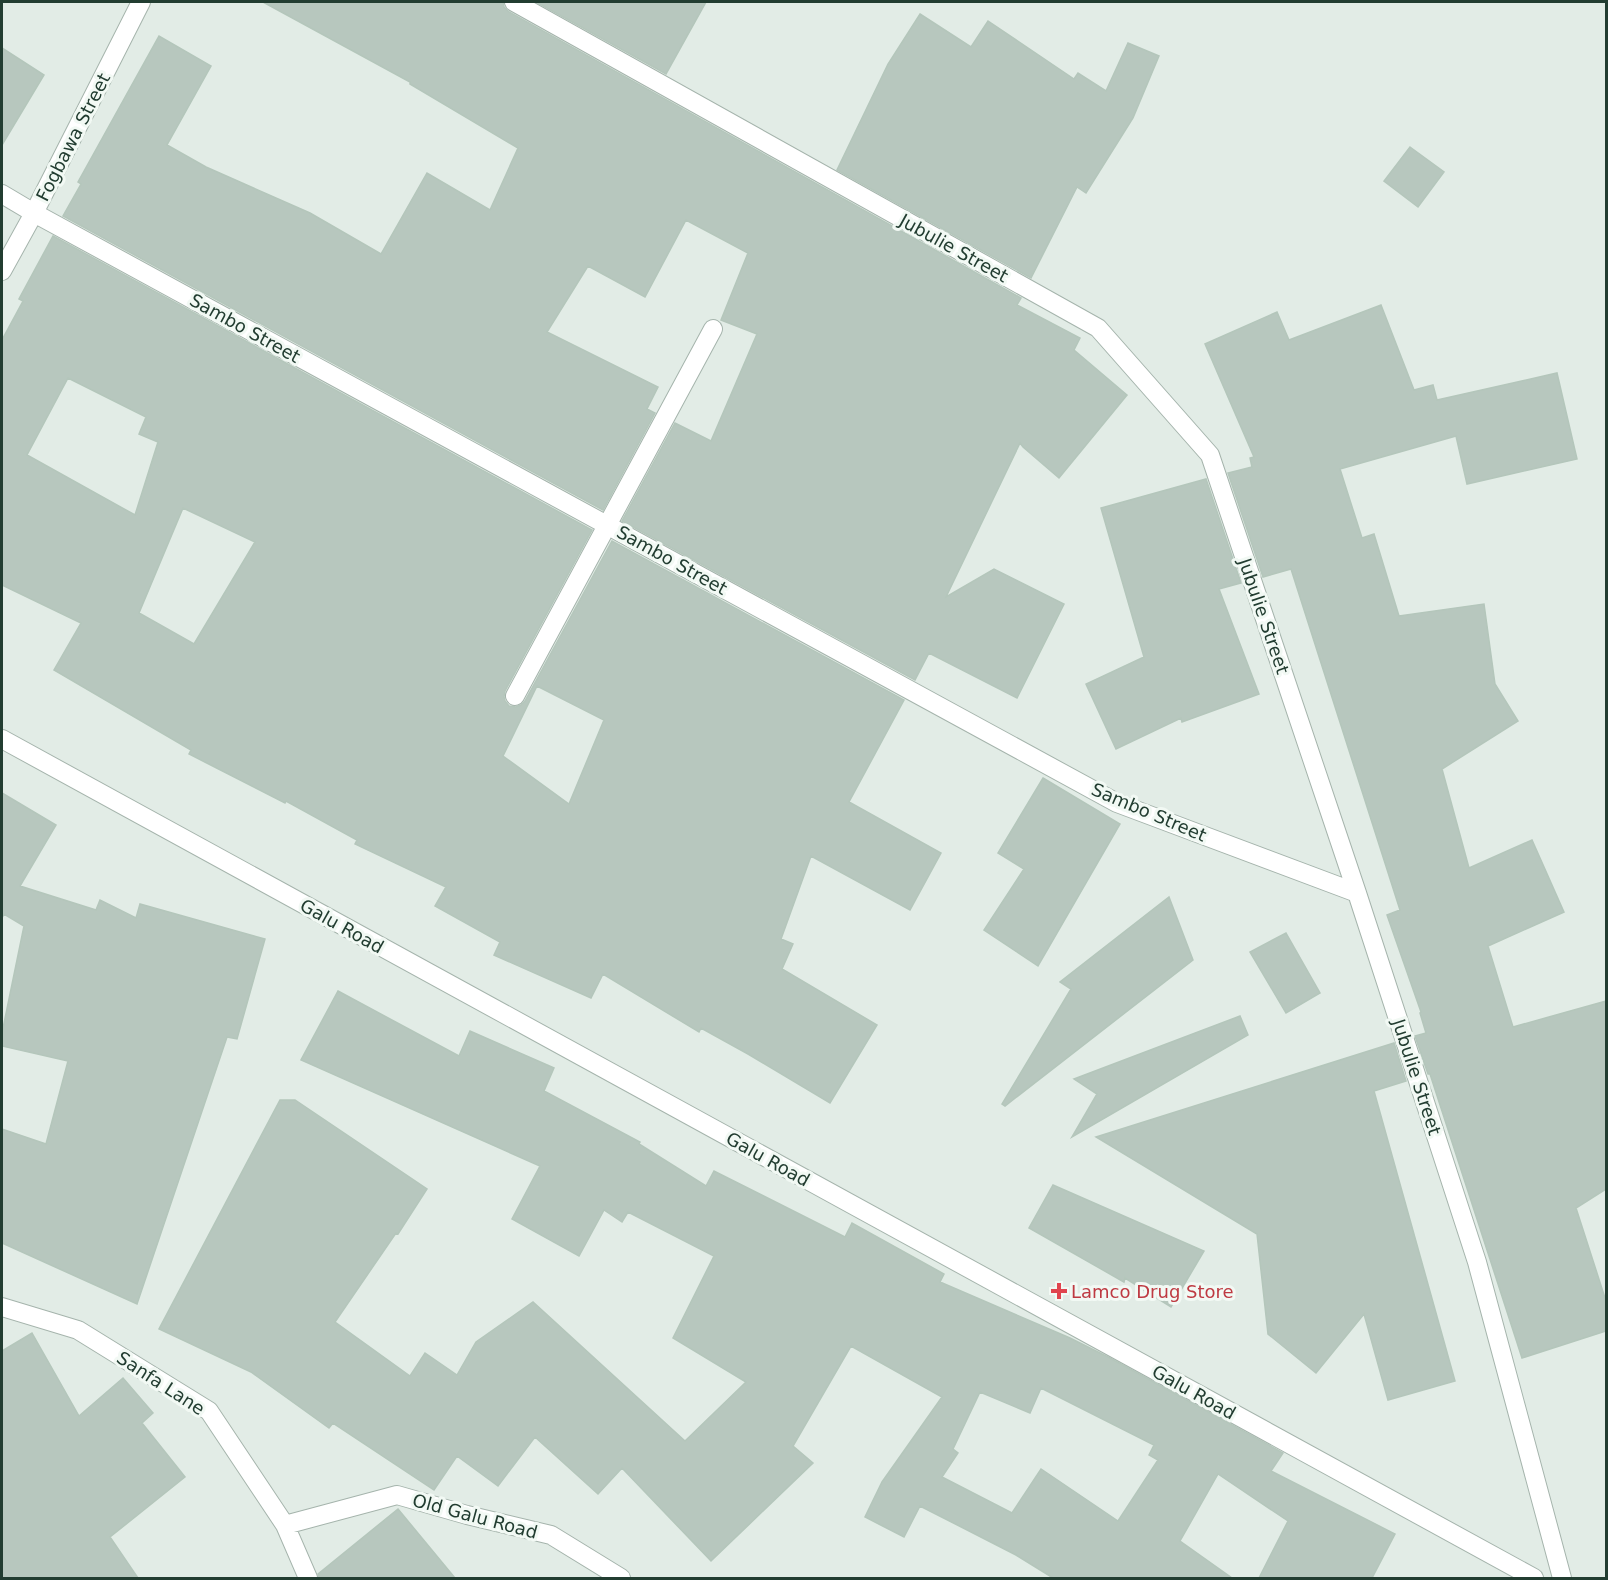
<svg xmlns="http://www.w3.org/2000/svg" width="1608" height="1580" viewBox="0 0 1608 1580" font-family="'DejaVu Sans',sans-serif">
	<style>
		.building { fill: #b7c7be; stroke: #b4c6bb; stroke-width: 1.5; fill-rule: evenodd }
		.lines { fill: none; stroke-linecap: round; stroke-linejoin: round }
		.street-casing { stroke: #a5b4ac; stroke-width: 20 }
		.street { stroke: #fff; stroke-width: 18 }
		.health-dot { fill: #e0444e; stroke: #f2f9f4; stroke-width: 2 }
		.labels { text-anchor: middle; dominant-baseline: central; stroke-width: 6; stroke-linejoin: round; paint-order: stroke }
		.street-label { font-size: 18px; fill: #223d31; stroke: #f2f9f4 }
		.health-label { font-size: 18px; fill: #be3a42; stroke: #f2f9f4; text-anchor: start }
	</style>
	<rect width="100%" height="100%" fill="#e2ece6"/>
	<path class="building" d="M263 2H503L504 7 509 12 1021 298 1017 305 1080 338 1074 350 1127 395 1059 478 1023 447 1020 443 946 597 994 569 1064 604 1017 698 929 653 915 680 622 521 675 423 711 441 757 334 721 320 748 253 686 220 645 297 588 266 547 332 658 387 647 409 655 413 603 510 63 216 81 184 78 182 159 36 211 66 167 145 206 167 310 213 381 254 427 173 490 210 518 148 410 84V82Z
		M536 2H706L666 74Z
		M920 14 971 47 988 21 1074 79 1078 73 1106 91 1128 43 1159 56 1133 118 1086 193 1077 187 1031 278 837 170 888 64Z
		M2 48 44 75 2 145Z
		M1410 147 1444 172 1418 207 1384 181Z
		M53 236 592 530 505 691 504 697 505 701 509 706 516 707 521 705 525 701 612 541 904 700 849 802 941 853 910 910 811 856 781 939 793 944 782 969 877 1025 830 1103 748 1054 701 1028 699 1032 603 974 591 998 494 955 500 942 435 906 446 887 355 844 357 840 286 801 285 803 189 754 191 750 54 670 81 623 2 585V340L23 301 19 299ZM68 378 146 417 139 434 158 442 135 515 27 455ZM183 508 255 542 194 644 139 613ZM537 686 604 720 569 804 503 756Z
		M1381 305 1414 390 1433 385 1437 400 1557 373 1577 459 1467 484 1456 436 1340 469 1362 538 1374 534 1399 616 1484 604 1495 684 1518 721 1442 769 1469 868 1532 840 1564 912 1488 946 1513 1027 1606 1001V1189L1576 1208 1606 1301V1331L1522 1358 1430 1074H1428L1415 1036 1426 1033 1420 1013 1421 1012 1387 915 1400 910 1291 569 1263 577 1228 473 1252 467 1250 458 1254 457 1205 344 1277 312 1289 340Z
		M1206 479 1241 583 1219 589 1259 694 1182 722 1181 718 1116 749 1086 684 1144 657 1101 508Z
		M1043 778 1120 824 1038 966 984 930 1024 869 998 853Z
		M2 793 56 825 20 886 96 910 100 900 136 918 140 904 265 939 237 1039 227 1037 137 1304 2 1243V1129L46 1144 68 1061 2 1046V1033L24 926 4 914 2 918Z
		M1169 897 1193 960 1005 1106 1002 1104 1071 989 1060 982Z
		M1286 933 1320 993 1286 1013 1250 952Z
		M338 991 459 1056 470 1031 554 1068 544 1091 640 1142 639 1144 706 1186 714 1171 845 1237 852 1223 944 1274 940 1282 1070 1338 1108 1357 1283 1453 1271 1471 1395 1534 1372 1578H1259L1288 1521 1218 1474 1180 1541 1232 1578H1053L1016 1555 920 1506 904 1537 865 1517 882 1482 942 1397 851 1346 793 1446 813 1463 711 1561 622 1468 598 1494 535 1437 498 1486 457 1456 434 1490 333 1423 329 1428 251 1372 159 1329 280 1100H295L427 1189 398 1234 396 1233 335 1322 410 1376 425 1353 457 1375 476 1342 533 1302 685 1441 746 1382 673 1338 714 1256 628 1212 622 1222 604 1210 579 1256 512 1219 540 1166 301 1060ZM1041 1388 1154 1445 1149 1455 1158 1460 1118 1521 1041 1469 1012 1513 942 1477 958 1453 953 1449 980 1392 1030 1413Z
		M1240 1016 1248 1035 1072 1137 1097 1094 1074 1079Z
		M1394 1043 1406 1081 1374 1091 1455 1381 1388 1400 1364 1314 1316 1373 1268 1334 1257 1234 1096 1137Z
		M1053 1185 1204 1251 1171 1307 1125 1278 1124 1282 1029 1228Z
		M32 1333 79 1416 123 1378 153 1413 142 1423 185 1477 110 1537 138 1578H2V1351Z
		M398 1509 455 1578H319L318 1574Z"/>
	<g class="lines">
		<defs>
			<path id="street" d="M514 2 1098 328 1210 455 1357 893 1477 1262 1562 1578
				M2 194 34 213 1117 803 1357 893
				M2 271 34 213 141 2
				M515 696 713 329
				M2 739 1534 1578
				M2 1307 78 1330 209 1411 285 1525 308 1578
				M285 1525 397 1495 467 1515 551 1535 621 1578"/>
		</defs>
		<use href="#street" class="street-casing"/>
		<use href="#street" class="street"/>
	</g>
	<path class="health-dot" d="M1056 1282h6v6h6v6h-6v6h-6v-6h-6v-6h6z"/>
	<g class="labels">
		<g class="street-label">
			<text transform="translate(73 137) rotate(-63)">Fogbawa Street</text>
			<text transform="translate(954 248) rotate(29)">Jubulie Street</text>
			<text transform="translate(245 328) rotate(29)">Sambo Street</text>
			<text transform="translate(672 560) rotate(29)">Sambo Street</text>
			<text transform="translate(1264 616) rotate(71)">Jubulie Street</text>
			<text transform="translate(1149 812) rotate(23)">Sambo Street</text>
			<text transform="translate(342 926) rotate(29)">Galu Road</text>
			<text transform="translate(1417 1077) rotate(72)">Jubulie Street</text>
			<text transform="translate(768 1159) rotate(29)">Galu Road</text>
			<text transform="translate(161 1383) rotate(33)">Sanfa Lane</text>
			<text transform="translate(1194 1392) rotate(29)">Galu Road</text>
			<text transform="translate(475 1516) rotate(15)">Old Galu Road</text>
		</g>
		<g class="health-label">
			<text x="1071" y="1291">Lamco Drug Store</text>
		</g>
	</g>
	<rect width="1608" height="1580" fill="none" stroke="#223d31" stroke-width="6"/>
</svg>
